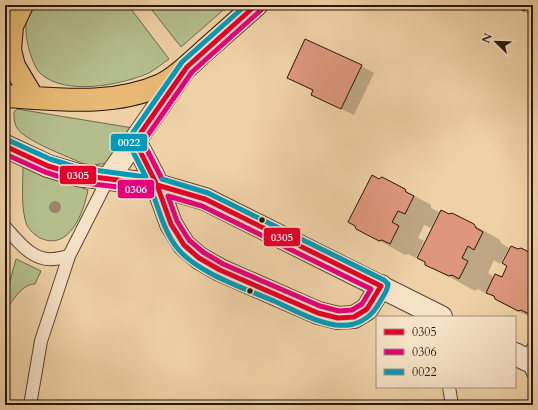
<svg xmlns="http://www.w3.org/2000/svg" width="538" height="410" viewBox="0 0 538 410" font-family="Cardo,serif">
	<style>
		.green { fill: #b4bd8c; stroke: #6d6a4b }
		.shadow { fill: #0003 }
		.building { fill: #de977d; stroke: #26170a }
		.lines { fill: none; stroke-linecap: round; stroke-linejoin: round }
		.service-casing { stroke: #584631; stroke-width: 14 }
		.minor-casing { stroke: #584631; stroke-width: 24 }
		.primary-casing { stroke: #26170a; stroke-width: 24 }
		.service { stroke: #f5e1c6; stroke-width: 12 }
		.minor { stroke: #f5e1c6; stroke-width: 22 }
		.primary { stroke: #e8b874; stroke-width: 22 }
		.bus-1-casing { stroke: #f5e1c6; stroke-width: 8 }
		.bus-2-casing { stroke: #f5e1c6; stroke-width: 8 }
		.bus-3-casing { stroke: #f5e1c6; stroke-width: 8 }
		.bus-1 { stroke: #e4002b; stroke-width: 5 }
		.bus-2 { stroke: #e5007d; stroke-width: 5 }
		.bus-3 { stroke: #049aba; stroke-width: 5 }
		.tree { fill: #988666 }
		.bus-dot { fill: #26170a; stroke: #f5e1c6; stroke-width: 1.5 }
		.line-badge { stroke: #f5e1c6; stroke-width: 1.5 }
		.badge-label { font-size: 11px; text-anchor: middle; font-weight: bold; fill: #fff }
	</style>
	<rect width="100%" height="100%" fill="#efd1a7"/>
	<filter id="stains"><feTurbulence type="fractalNoise" baseFrequency=".005" numOctaves="4"/><feColorMatrix values="0 0 0 0 .2 0 0 0 0 .09 0 0 0 0 .02 0 0 0 .5 -.17"/></filter>
	<radialGradient id="worn" r=".72"><stop offset=".6" stop-color="#630" stop-opacity="0"/><stop offset="1" stop-color="#630" stop-opacity=".3"/></radialGradient>
	<path class="green" d="M30 5H128L169 59C163 63 156 69 149 73 121 85 66 96 41 74 36 70 32 59 30 53 25 35 24 23 30 5Z
		M148 5H229L181 47Z
		M17 109 133 128 107 163 94 165 84 164C69 157 25 141 17 128 14 123 14 117 14 112Z
		M23 167 88 190C84 212 69 252 40 238 33 234 26 227 25 219 21 203 23 183 23 167Z
		M16 259 41 271 35 284C22 284 13 300 7 309L9 285Z"/>
	<path class="shadow" d="M510 5H533V16Z
		M305 40 361 66 374 73 354 115 324 101 312 94 313 91 288 78Z
		M404 190 431 205V208L441 213 474 225 500 240 501 243 509 248 500 264 494 260 488 273 495 278 502 279 533 255V319L496 299 495 297 486 291 485 293 478 289 475 291 426 264 440 215 438 214 431 228 424 225 418 238 424 241 416 258 408 254 405 255 357 228Z"/>
	<path class="building" d="M512 5H527L524 11Z
		M305 39 362 65 341 109 311 95 313 90 287 78Z
		M372 175 379 179 382 177 405 189 406 192 414 196 405 214 398 211 392 222 399 226 390 244 382 240 379 241 356 229 355 226 348 222Z
		M441 210 449 214 452 213 474 224 476 228 483 232 474 250 468 246 462 258 468 261 459 279 452 275 449 276 425 265V262L417 258Z
		M511 246 518 249 521 248 533 254V306L529 314 521 310 518 311 495 299 494 296 486 293 495 274 502 277 507 266 502 263Z"/>
	<g class="lines">
		<defs>
			<path id="service" d="M5 227C18 241 32 261 53 259 58 259 64 257 69 256
				M533 348 527 360 533 373
				M449 387 452 405
				M30 405 41 341 69 256 108 179"/>
			<path id="minor" d="M135 141 154 177 171 224 184 245 199 258 220 270 318 313 338 318 354 317 367 309 381 286
				M5 146 48 166 78 175 157 185 205 199 441 317
				M108 179 184 70
				M515 354 527 360"/>
			<path id="primary" d="M22 5 12 26 10 50 14 66 33 98
				M5 96C57 99 111 107 161 85 176 78 191 63 204 51 221 36 239 20 256 5"/>
		</defs>
		<use href="#service" class="service-casing"/>
		<use href="#minor" class="minor-casing"/>
		<use href="#primary" class="primary-casing"/>
		<use href="#service" class="service"/>
		<use href="#minor" class="minor"/>
		<use href="#primary" class="primary"/>
		<defs>
			<path id="bus-1" d="M5 146 48 166 78 175 157 185
				M157 185 205 199 381 286 367 309 354 317 338 318 318 313 220 270 199 258 184 245 171 224Z
				M157 185 135 141 187 67 256 5"/>
			<path id="bus-2" d="M5 154 45 172 76 182 152 191
				M162 179 143 142 192 72 261 10
				M168 196 202 206 371 289 362 304 352 310 339 311 320 306 223 264 203 252 189 240 177 221Z"/>
			<path id="bus-3" d="M8 140 50 159 79 168 146 177 129 144V138L182 62 246 5
				M152 191C159 211 165 233 178 249 198 273 246 289 274 301 294 310 315 322 336 325 354 327 369 320 378 305 381 299 388 291 388 284L384 280 208 193 162 179"/>
		</defs>
		<use href="#bus-1" class="bus-1-casing"/>
		<use href="#bus-2" class="bus-2-casing"/>
		<use href="#bus-3" class="bus-3-casing"/>
		<use href="#bus-1" class="bus-1"/>
		<use href="#bus-2" class="bus-2"/>
		<use href="#bus-3" class="bus-3"/>
	</g>
	<circle class="tree" cx="55" cy="207" r="6"/>
	<g class="bus-dot">
		<circle cx="262" cy="220" r="3.5"/>
		<circle cx="250" cy="291" r="3.5"/>
	</g>
	<g class="line-badge">
		<rect x="110" y="133" width="38" height="19" rx="4" fill="#049aba"/>
		<rect x="59" y="165" width="38" height="20" rx="4" fill="#e4002b"/>
		<rect x="117" y="179" width="38" height="20" rx="4" fill="#e5007d"/>
		<rect x="263" y="227" width="38" height="20" rx="4" fill="#e4002b"/>
	</g>
	<g class="badge-label">
		<text x="129" y="146">0022</text>
		<text x="78" y="179">0305</text>
		<text x="136" y="193">0306</text>
		<text x="282" y="241">0305</text>
	</g>
	<rect width="538" height="410" fill="none" stroke="#efd1a7" stroke-width="20"/>
	<rect x="6" y="6" width="526" height="398" fill="none" stroke="#26170a" stroke-width="2"/>
	<rect x="10" y="10" width="518" height="390" fill="none" stroke="#26170a"/>
	<rect x="376" y="316" width="140" height="72" fill="#f5e1c6" stroke="#a2907b"/>
	<rect x="384" y="329" width="20" height="6" fill="#e4002b" stroke="#a2907b"/>
	<text x="412" y="336" font-size="12" fill="#26170a">0305</text>
	<rect x="384" y="349" width="20" height="6" fill="#e5007d" stroke="#a2907b"/>
	<text x="412" y="356" font-size="12" fill="#26170a">0306</text>
	<rect x="384" y="369" width="20" height="6" fill="#049aba" stroke="#a2907b"/>
	<text x="412" y="376" font-size="12" fill="#26170a">0022</text>
	<g transform="translate(496 42) rotate(293)" stroke="#f5e1c6" stroke-width="3" paint-order="stroke">
	<path d="M0-3L7 15L0 10L-7 15Z" fill="#26170a"/>
	<text y="-6" font-size="11" font-weight="bold" text-anchor="middle" fill="#26170a">N</text>
	</g>
	<rect width="100%" height="100%" filter="url(#stains)"/>
	<rect width="100%" height="100%" fill="url(#worn)"/>
</svg>
